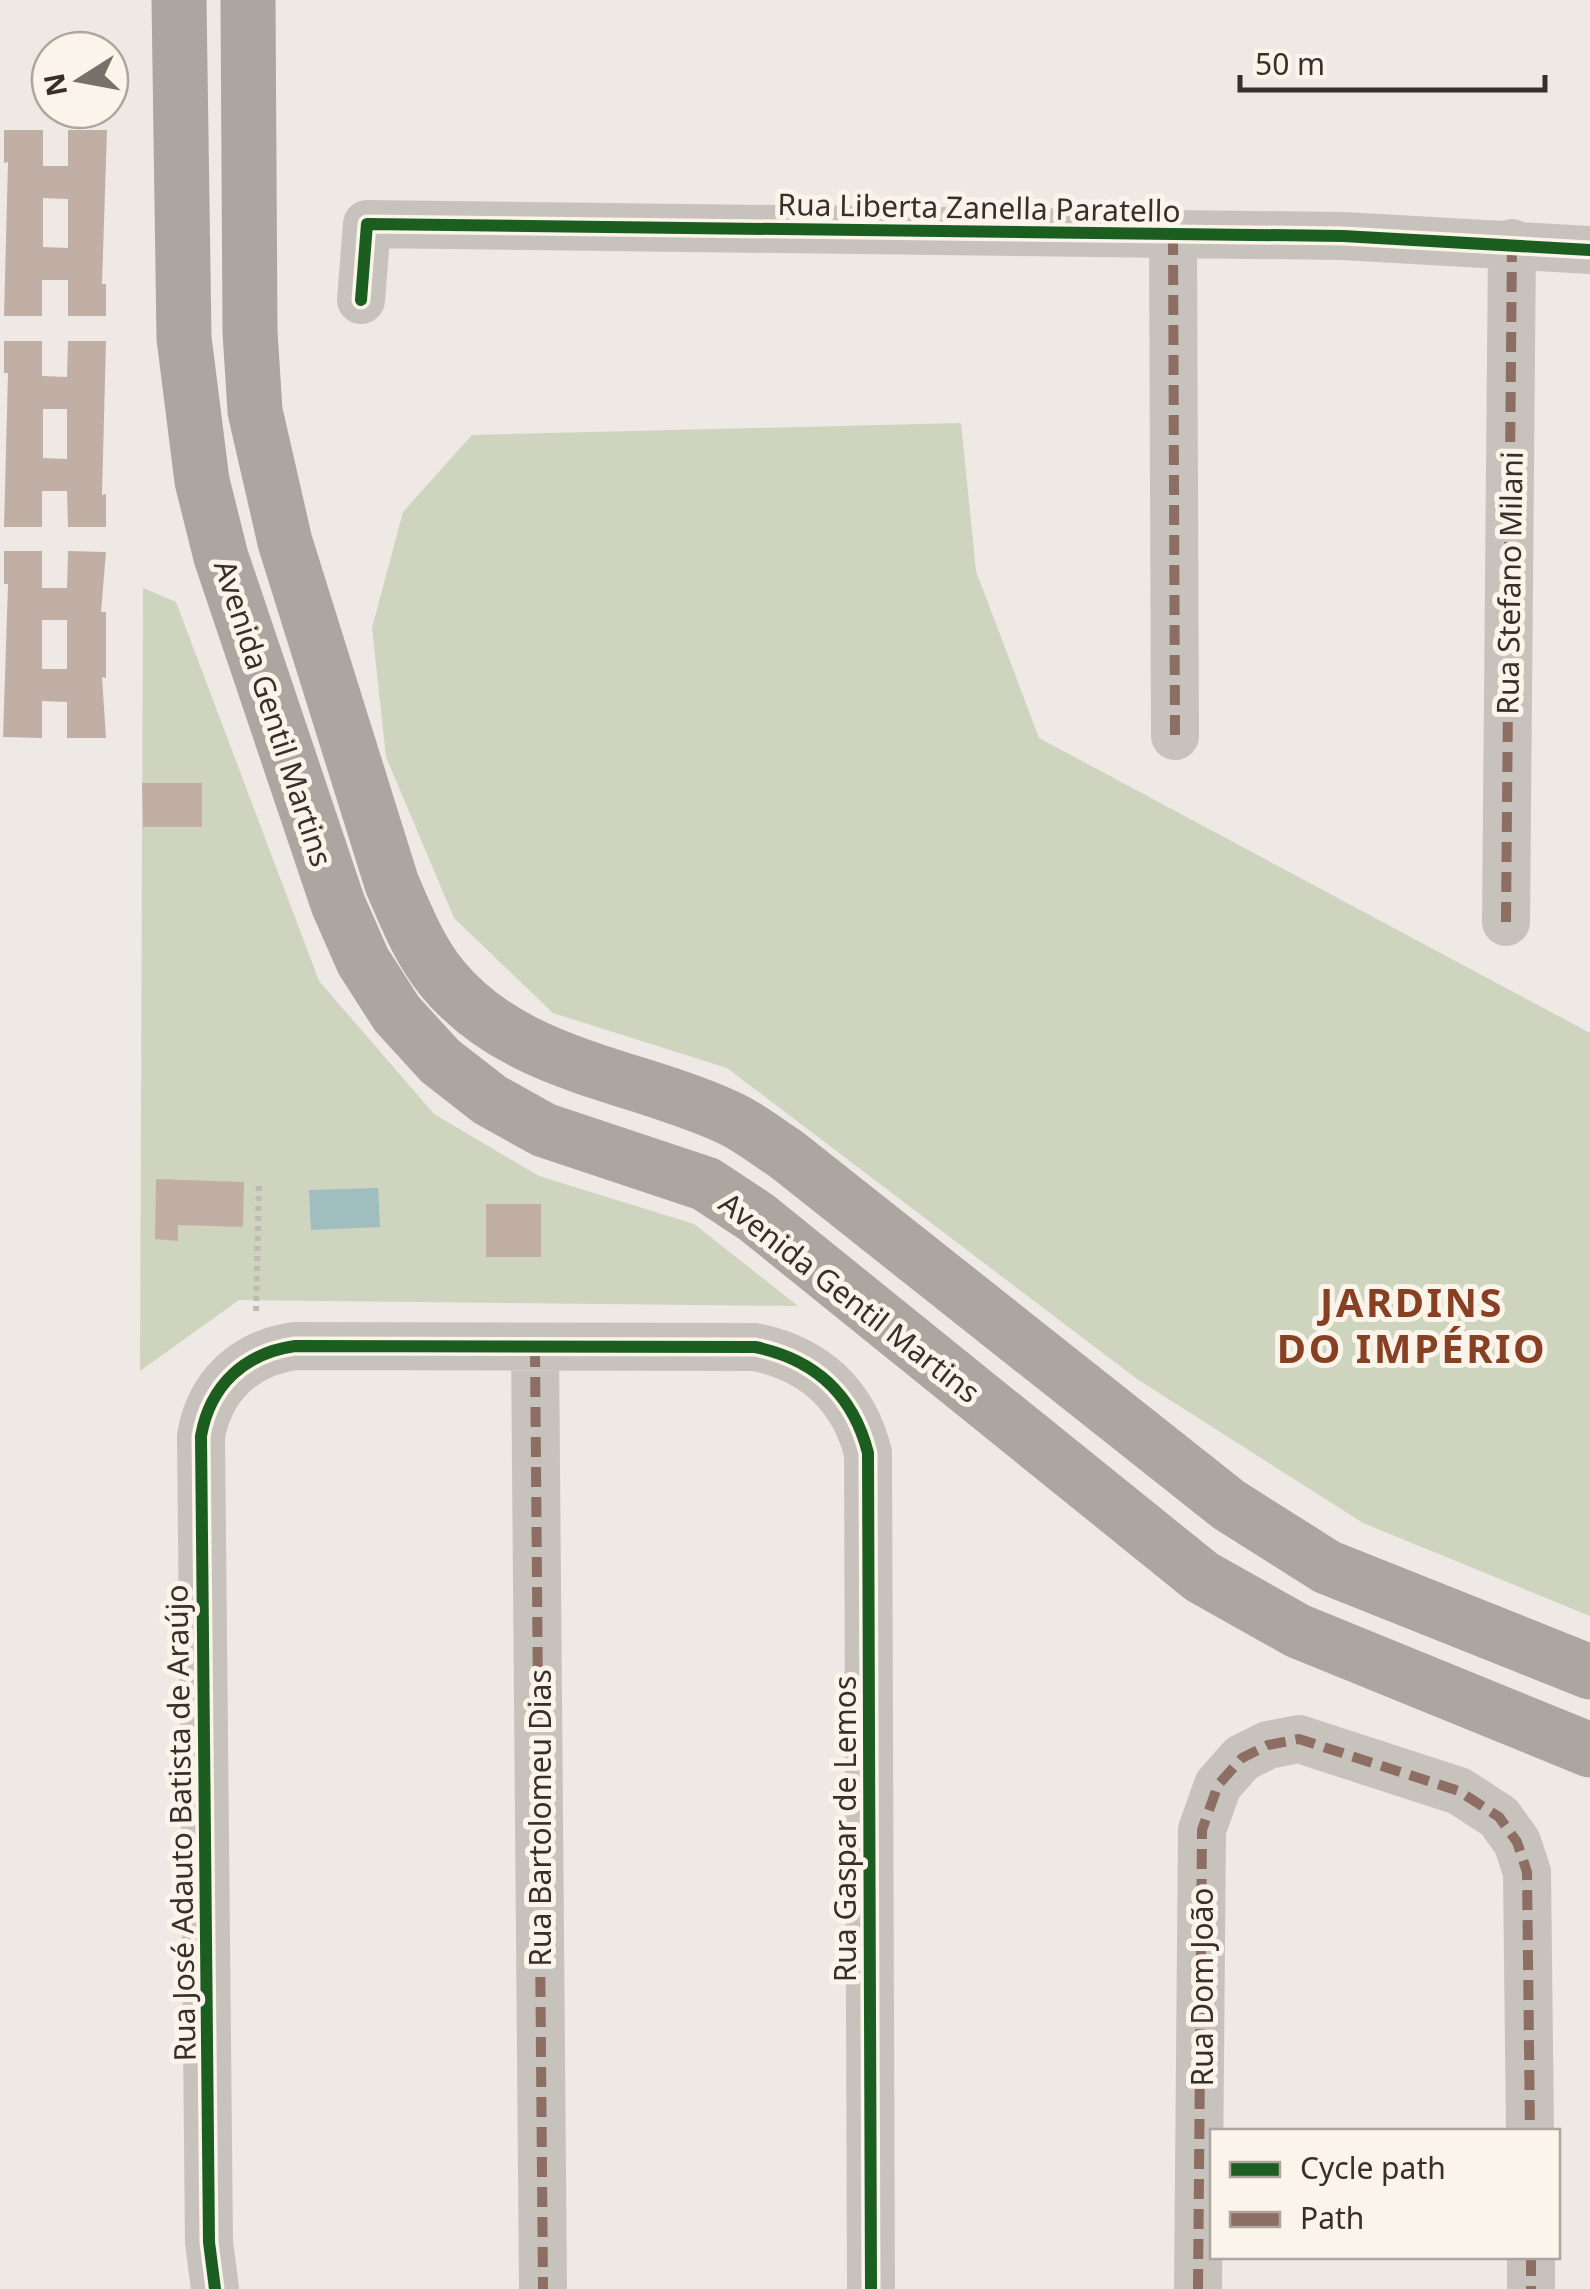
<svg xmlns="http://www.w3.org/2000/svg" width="1590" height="2289" viewBox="0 0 1590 2289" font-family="'Noto Sans',sans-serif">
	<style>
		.green { fill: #ced4be }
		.water { fill: #a0bec0 }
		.building { fill: #c1afa6; fill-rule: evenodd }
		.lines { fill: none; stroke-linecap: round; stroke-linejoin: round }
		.path { stroke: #c0bab5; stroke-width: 6; stroke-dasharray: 5 5; stroke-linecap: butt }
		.minor { stroke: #c7c2bc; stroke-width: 48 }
		.major { stroke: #aca6a1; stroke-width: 55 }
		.quiet { stroke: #8d6e63; stroke-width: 10; stroke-dasharray: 20 10; stroke-linecap: butt }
		.cycleway-casing { stroke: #faf4eb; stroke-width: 19 }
		.cycleway { stroke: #1b5e20; stroke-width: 12 }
		.labels { text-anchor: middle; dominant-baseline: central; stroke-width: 10; stroke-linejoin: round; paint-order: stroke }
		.street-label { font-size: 30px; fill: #392f2a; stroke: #faf4eb }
		.district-label { font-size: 40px; font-weight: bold; letter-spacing: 2.5px; fill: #874023; stroke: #faf4eb }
	</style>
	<rect width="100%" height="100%" fill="#eee9e4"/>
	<path class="green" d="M961 423 976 571 1039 738 1590 1033V1616L1363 1523 1137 1379 727 1068 553 1013 454 918 386 757 372 628 403 512 472 435Z
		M143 588 176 602 319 981 434 1114 539 1176 694 1224 798 1306 239 1300 140 1371Z"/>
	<path class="water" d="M378 1188 380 1227 311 1230 309 1190Z"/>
	<path class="building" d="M4 130H43V166H68V130H107L102 284H106V316H68V280H42V316H4L8 162 4 163ZM43 198 68 199V248L43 247Z
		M4 341H42V376L67 377 68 341H106L102 495 106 494V527H68L67 491H42V527H4L8 373H4ZM43 409H67V459L43 458Z
		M4 551H42V588H67L68 551 106 552 101 612H106V678L102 677 106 738H67V702L42 701V738L3 737 8 584H4ZM42 620H67V669H42Z
		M142 783H202V827H143Z
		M156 1179 244 1182 243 1227 178 1225V1241L155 1239Z
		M486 1204H541V1257H486Z"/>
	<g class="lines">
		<path class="path" d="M256 1311 259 1184"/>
		<path class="minor" d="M1173 235 1175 736
			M361 300 367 224 1343 236 1590 250
			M1506 922 1512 243
			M535 1347 543 2289
			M1531 2256V2289
			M215 2289 209 2242 201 1436C210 1385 245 1353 295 1346L755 1347C814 1359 853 1394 868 1453L871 2289
			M1198 2289 1202 1830 1218 1785 1242 1758 1268 1745 1299 1739 1459 1791 1499 1817 1517 1842 1527 1872 1530 2132"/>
		<path class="major" d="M179 0 184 338 202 481 221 557 338 904 363 961 397 1014 440 1061 490 1100 544 1130 706 1184 756 1217 1202 1577 1298 1631 1590 1750
			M248 0 250 332 255 411 285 542 392 884C406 916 419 950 442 978 514 1066 631 1073 727 1117 748 1126 767 1142 786 1154L1229 1505 1327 1567 1590 1672"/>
		<path class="quiet" d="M1173 235 1175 736
			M1506 922 1512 243
			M535 1347 543 2289
			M1531 2256V2289
			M1198 2289 1202 1830 1218 1785 1242 1758 1268 1745 1299 1739 1459 1791 1499 1817 1517 1842 1527 1872 1530 2132"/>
		<defs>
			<path id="cycleway" d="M361 300 367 224 1343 236 1590 250
				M215 2289 209 2242 201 1436C210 1385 245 1353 295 1346L755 1347C814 1359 853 1394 868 1453L871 2289"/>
		</defs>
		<use href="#cycleway" class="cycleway-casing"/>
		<use href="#cycleway" class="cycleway"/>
	</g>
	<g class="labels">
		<g class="street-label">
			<text transform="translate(979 207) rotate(1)">Rua Liberta Zanella Paratello</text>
			<text transform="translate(1509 583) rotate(-89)">Rua Stefano Milani</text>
			<text transform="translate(274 713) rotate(72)">Avenida Gentil Martins</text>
			<text transform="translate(850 1297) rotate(38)">Avenida Gentil Martins</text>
			<text transform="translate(539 1818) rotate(-90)">Rua Bartolomeu Dias</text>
			<text transform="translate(180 1823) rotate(-91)">Rua José Adauto Batista de Araújo</text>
			<text transform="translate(844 1829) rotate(-90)">Rua Gaspar de Lemos</text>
			<text transform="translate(1201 1987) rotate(-90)">Rua Dom João</text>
		</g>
		<g class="district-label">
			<text x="1412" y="1301">JARDINS<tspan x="1412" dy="46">DO IMPÉRIO</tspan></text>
		</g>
	</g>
	<rect x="1210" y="2129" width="350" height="130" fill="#faf4eb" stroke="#ada59e" stroke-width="2.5"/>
	<rect x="1230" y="2162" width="50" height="15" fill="#1b5e20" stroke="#ada59e" stroke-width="2.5"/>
	<text x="1300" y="2179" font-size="30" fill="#392f2a">Cycle path</text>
	<rect x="1230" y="2212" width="50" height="15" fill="#8d6e63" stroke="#ada59e" stroke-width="2.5"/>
	<text x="1300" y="2229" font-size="30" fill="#392f2a">Path</text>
	<g transform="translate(80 80) rotate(259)"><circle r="48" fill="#faf4eb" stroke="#ada59e" stroke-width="2.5"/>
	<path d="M0-8L18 38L0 25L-18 38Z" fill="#78706b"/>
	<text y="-15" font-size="28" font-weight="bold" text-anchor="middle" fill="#392f2a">N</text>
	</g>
	<path d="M1240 75v15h305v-15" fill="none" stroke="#392f2a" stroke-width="5"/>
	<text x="1255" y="75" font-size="30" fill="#392f2a" stroke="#faf4eb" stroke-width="8" paint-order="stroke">50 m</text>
</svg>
